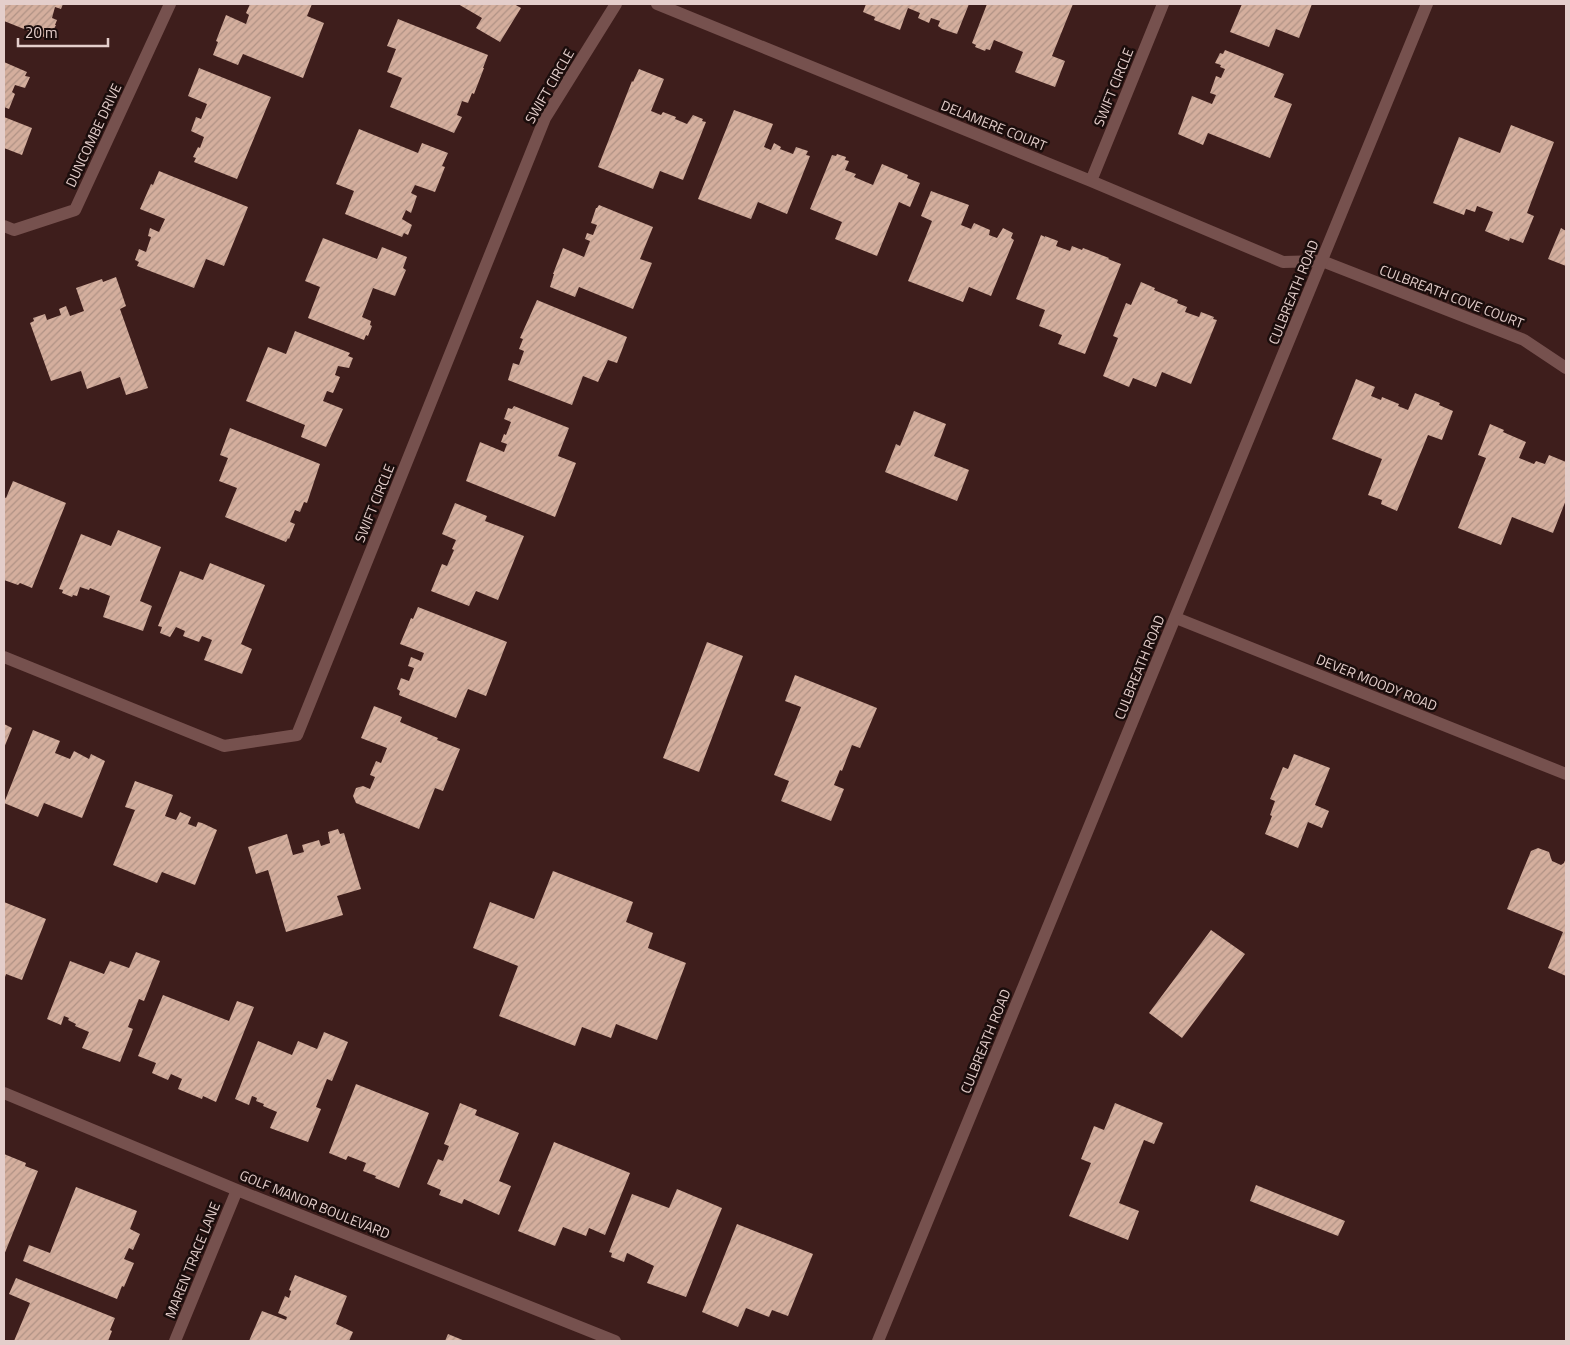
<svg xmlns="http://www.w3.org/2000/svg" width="1570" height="1345" viewBox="0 0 1570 1345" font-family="'Titillium Web',sans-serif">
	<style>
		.building { fill: url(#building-hatch) }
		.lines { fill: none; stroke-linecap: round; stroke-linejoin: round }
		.minor { stroke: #76514e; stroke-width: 12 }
		.tertiary { stroke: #76514e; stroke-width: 12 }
		.labels { text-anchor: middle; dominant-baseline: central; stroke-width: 5; stroke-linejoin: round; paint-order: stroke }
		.street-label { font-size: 14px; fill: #e4cecb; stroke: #1b0d0c }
	</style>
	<defs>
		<pattern id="building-hatch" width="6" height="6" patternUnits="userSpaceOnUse" patternTransform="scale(1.25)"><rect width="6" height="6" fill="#d4ae9d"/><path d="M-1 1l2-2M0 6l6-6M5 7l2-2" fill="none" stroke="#b09285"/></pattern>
	</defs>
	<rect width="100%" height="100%" fill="#3e1e1c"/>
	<path class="building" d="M5 4H63L61 9 55 7 52 18 57 20 55 25H56L49 39 4 21V8Z
		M250 4H312L307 16 324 23 303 78 243 54 238 65 213 55 218 42 216 41 226 15 246 24 249 15 246 13Z
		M458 4H514L521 8 500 42 476 28 482 18Z
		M866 4H969L957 34 942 29 938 26 940 21 931 18 929 23 918 18 920 13 908 8 900 30 874 20 875 17 863 12Z
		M987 4H1073L1052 56 1065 61 1055 87 1015 72 1023 52 994 40 990 50 986 49 985 51 975 47 976 45 972 43Z
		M1242 4H1312L1299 38 1276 29 1269 47 1230 32Z
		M398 19 488 55 483 68H484L474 94 472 93 468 103 462 101 457 115 462 117 454 133 390 107 402 78 387 72 396 49 387 46Z
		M1225 50 1284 74 1274 97 1292 104 1270 158 1208 133 1203 145 1178 134 1192 96 1212 104 1216 95 1210 93 1216 76 1221 78 1225 69 1220 67 1221 65 1215 63 1220 53 1223 54Z
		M4 62 27 72 25 76 30 77 25 88 15 85 12 92 15 94 9 109 4 107Z
		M199 68 271 97 237 179 194 162 196 158 193 157 198 147 200 148 204 137 191 131 196 117 201 119 207 104 188 96Z
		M639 69 664 79 651 111 661 115 663 112 676 117 675 119 687 124 693 115 703 119 702 121 706 122 683 180 660 171 653 189 598 167 632 81 633 82Z
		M734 110 773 124 764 147 771 150 774 143 781 147 780 149 793 154 796 147 808 151 806 155 810 156 787 214 758 202 751 219 698 199Z
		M4 117 32 128 22 155 4 148Z
		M1511 125 1554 142 1527 213 1534 216 1523 243 1510 238 1509 241 1485 231 1493 212 1477 206 1475 212 1466 209 1464 215 1433 203 1459 137 1500 153Z
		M359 129 418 153 422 143 448 153 442 166 445 167 435 192 415 185 411 193 417 196 411 213 406 210 402 219 412 225 408 235 404 233 402 237 345 214 354 191 336 184Z
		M837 154 846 157 845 160 849 161 845 170 856 174 854 177 873 185 882 164 908 175 907 178 920 183 910 207 899 202 877 256 835 239 842 222 810 209 832 155 836 156Z
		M159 171 248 207 224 266 206 259 194 288 137 266 139 262 135 260 139 249 146 252 151 237 148 236 150 228 159 232 165 219 140 209 151 184 153 185Z
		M931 191 969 205 961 225 971 229 974 223 990 230 989 235 997 238 1003 228 1013 233 1011 238 1014 240 991 296 969 287 963 302 908 281 932 221 921 216Z
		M599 205 653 227 640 259 652 263 633 309 579 287 575 297 550 287 554 274H553L563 248 584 257 590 241 585 239 587 233 593 235 597 225 591 223 596 208H597Z
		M1561 228 1566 231V266L1548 259Z
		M1041 235 1045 237V236L1058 241 1056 246 1070 251 1072 246 1082 250 1083 248 1109 258 1108 259 1121 264 1085 354 1058 344 1062 335 1039 326 1045 310 1016 299Z
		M323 238 377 259 382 247 407 257 403 268 406 270 395 296 373 288 362 317 371 321 370 325 372 326 368 336 366 335 364 340 308 318 320 287 305 281Z
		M116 277 126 306 120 309 148 388 126 395 120 377 87 389 81 371 51 381 30 323 34 321 33 318 45 314 47 320 61 315 59 309 66 306 70 316 84 311 76 288 102 279 103 282Z
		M1141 282 1155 288 1154 290 1178 300 1177 303 1187 307 1185 312 1199 317 1201 312 1214 317 1213 319 1217 320 1191 384 1162 372 1156 387 1133 378 1129 387 1103 376 1118 338 1113 336 1126 303 1131 305Z
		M537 300 627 337 617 363 608 360 598 382 583 376 572 405 508 380 513 363 519 365 524 351 519 349 523 339 520 338Z
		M295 331 350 353 348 356 353 358 349 368 338 366 335 375 340 377 333 393 327 391 323 401 343 409 326 447 301 437 305 425 246 401 268 347 286 354Z
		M1356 379 1375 387 1371 396 1381 400 1382 397 1399 404 1398 406 1408 410 1415 393 1440 403 1439 405 1453 411 1442 440 1428 435 1397 511 1381 504 1382 500 1368 495 1382 459 1332 439Z
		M514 406 569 428 558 456 576 463 555 517 466 481 480 442 504 452 507 444 501 442 504 434 506 435 511 422 504 419 508 408 512 409Z
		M914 411 946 424 934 456 969 470 957 501 885 472 896 444 900 446Z
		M1490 424 1504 430 1503 432 1526 442 1519 458 1534 464 1536 461 1545 464 1549 455 1566 462V500L1553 533 1512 517 1501 545 1458 528 1486 458 1478 455Z
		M230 428 320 464 307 503 304 502 300 512 295 510 290 522 295 524 289 539 288 538 286 542 225 517 237 488 219 481 228 458 220 455Z
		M13 481 66 503 32 588 20 583 18 585 4 580V497L6 498Z
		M455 503 487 516 485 521 524 536 498 600 476 591 469 606 431 591 442 564 447 566 454 550 452 549 456 540 442 534Z
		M118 530 161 547 140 601 152 606 143 631 103 617 110 596 90 588 89 590 80 587 77 596 73 595 72 597 62 593 63 590 59 589 81 534 111 546Z
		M210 563 265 585 241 644 252 649 242 674 204 660 212 640 202 636 199 642 183 636 185 631 176 627 170 637 160 633 162 627 158 626 180 571 203 580Z
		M418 607 507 642 486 696 468 689 456 718 399 695 400 691 397 689 401 678 409 681 414 668 408 666 411 657 421 661 424 653 400 644 411 618 413 619Z
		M707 642 743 656 699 772 663 758Z
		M795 675 877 708 860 748 852 745 842 771 840 770 834 785 844 789 831 821 781 801 789 781 774 775 801 707 785 701Z
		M374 706 402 717 400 722 438 738 437 740 460 749 443 791 435 788 419 829 356 803 353 796 356 788 363 786 370 789 375 777 370 775 376 761 381 763 387 748 361 738Z
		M4 724 12 728 4 748Z
		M33 730 60 741 55 753 70 759 74 751 89 759 91 754 105 761 82 818 44 803 38 817 4 803Z
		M1294 754 1330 768 1315 805 1329 811 1322 828 1308 822 1298 848 1265 834 1272 816 1270 815 1275 801 1270 799 1283 767 1288 769Z
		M135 781 173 795 165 816 176 820 180 812 191 817 188 824 196 827 198 822 202 823 217 830 195 885 162 872 157 883 113 865 135 810 125 807Z
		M338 829 340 834 344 833 361 889 337 896 343 915 286 932 268 870 256 874 248 847 287 834 293 855 304 852 302 845 319 840 321 846 330 843 328 832Z
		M1538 848 1549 852 1552 861 1561 865 1564 863 1566 858V976L1548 968 1563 932 1507 909 1531 851Z
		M553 871 633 902 626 922 653 933 648 948 686 963 657 1040 616 1024 611 1038 582 1027 575 1046 499 1016 518 966 473 948 490 902 534 919Z
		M4 902 46 919 22 980 6 974 4 980Z
		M1211 930 1245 954 1182 1038 1149 1013Z
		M136 952 160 961 144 1001 139 999 128 1027 133 1029 120 1062 82 1048 89 1032 75 1026 76 1024 68 1020 69 1018 64 1016 61 1025 47 1019 70 961 104 974 110 961 129 968Z
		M163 995 229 1021 237 1001 254 1007 216 1102 203 1096 202 1099 178 1089 182 1079 171 1074 168 1080 152 1073 156 1063 138 1056Z
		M324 1032 348 1042 332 1081 327 1079 316 1107 321 1109 308 1142 270 1128 277 1112 263 1106 264 1104 256 1101 257 1098 252 1096 249 1105 235 1099 258 1041 292 1055 298 1041 317 1049Z
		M356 1084 429 1113 399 1188 375 1178 376 1176 363 1171 366 1163 348 1156 346 1160 329 1153Z
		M460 1103 477 1110 475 1115 519 1133 499 1181 511 1186 499 1215 464 1199 462 1204 439 1195 441 1190 427 1184 438 1159 443 1161 449 1146 444 1144Z
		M1115 1103 1163 1123 1154 1144 1144 1140 1119 1203 1139 1211 1128 1240 1069 1216 1091 1163 1081 1159 1094 1126 1104 1130Z
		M554 1142 630 1173 605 1235 589 1228 586 1236 563 1227 555 1246 518 1231Z
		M4 1154 26 1163 25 1166 38 1171 4 1255Z
		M1256 1185 1345 1221 1338 1236 1250 1201Z
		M76 1187 137 1211 130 1229 140 1234 133 1250 129 1248 124 1259 134 1263 124 1287 122 1286 117 1299 23 1261 29 1245 50 1253Z
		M677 1189 722 1208 686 1297 647 1283 654 1266 627 1253 624 1262 611 1257 612 1253 609 1252 632 1194 669 1208Z
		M737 1224 813 1254 788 1316 772 1310 769 1317 746 1308 738 1327 702 1312Z
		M295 1275 347 1296 336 1324 353 1332 349 1341H249L262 1311 286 1320 287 1317 278 1313 285 1296 289 1298 291 1291 289 1290Z
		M16 1278 115 1318 110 1330 112 1331 108 1341H14L30 1303 9 1294Z
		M448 1334 465 1341H445Z"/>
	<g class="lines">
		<path class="minor" d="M657 4 1091 181 1283 262 1322 261 1524 340 1566 368
			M1091 181 1163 4
			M4 226 14 230 75 210 170 4
			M1176 618 1566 774
			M4 657 224 746 297 735 545 118 616 4
			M4 1093 237 1190 615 1341
			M175 1341 237 1190"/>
		<path class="tertiary" d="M878 1341 1427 4"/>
	</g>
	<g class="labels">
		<g class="street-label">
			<text transform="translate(549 86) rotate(-60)">SWIFT CIRCLE</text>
			<text transform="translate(1113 87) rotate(-68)">SWIFT CIRCLE</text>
			<text transform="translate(994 125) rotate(22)">DELAMERE COURT</text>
			<text transform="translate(93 135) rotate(-65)">DUNCOMBE DRIVE</text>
			<text transform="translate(1293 292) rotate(-68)">CULBREATH ROAD</text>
			<text transform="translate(1452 296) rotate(21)">CULBREATH COVE COURT</text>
			<text transform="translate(374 503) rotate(-68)">SWIFT CIRCLE</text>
			<text transform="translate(1139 667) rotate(-68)">CULBREATH ROAD</text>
			<text transform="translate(1377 682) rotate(22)">DEVER MOODY ROAD</text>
			<text transform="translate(985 1041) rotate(-68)">CULBREATH ROAD</text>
			<text transform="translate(315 1204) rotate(22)">GOLF MANOR BOULEVARD</text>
			<text transform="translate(192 1260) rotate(-68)">MAREN TRACE LANE</text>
		</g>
	</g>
	<rect width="1570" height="1345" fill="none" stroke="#e4cecb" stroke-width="10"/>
	<path d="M18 38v8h90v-8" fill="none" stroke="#e4cecb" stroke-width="2.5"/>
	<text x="25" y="38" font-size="15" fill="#e4cecb" stroke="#1b0d0c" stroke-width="4" paint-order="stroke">20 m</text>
</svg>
